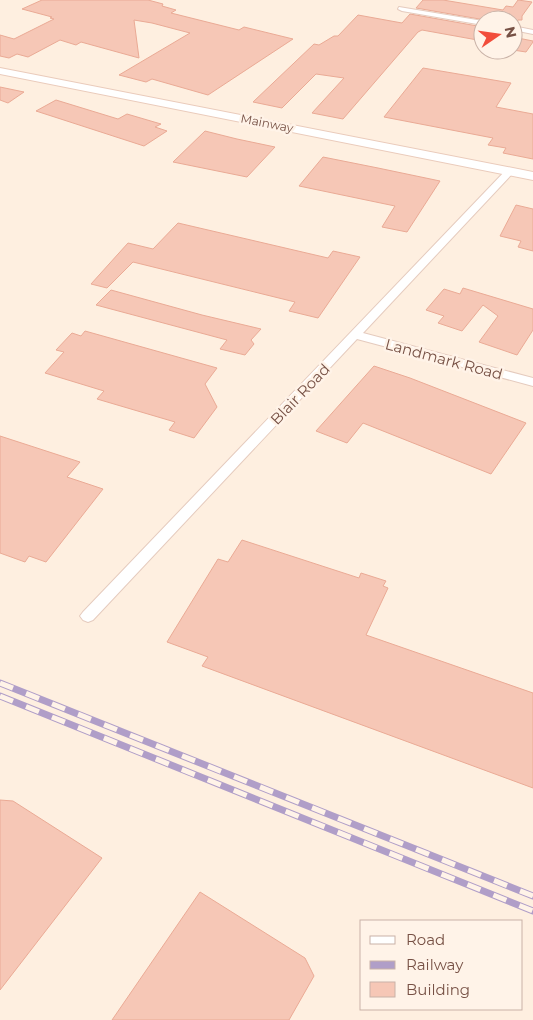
<svg xmlns="http://www.w3.org/2000/svg" width="533" height="1020" viewBox="0 0 533 1020" font-family="Montserrat,sans-serif">
	<style>
		.building { fill: #f6c7b6; stroke: #eaaa95 }
		.lines { fill: none; stroke-linecap: round; stroke-linejoin: round }
		.street-casing { stroke: #e5cbbe; stroke-width: 2 }
		.secondary-casing { stroke: #eacbbb; stroke-width: 2 }
		.street { fill: #fff; fill-rule: evenodd }
		.secondary { fill: #fff; fill-rule: evenodd }
		.rail-casing { stroke: #b09ec8; stroke-width: 7 }
		.rail { stroke: #fff3e8; stroke-width: 5; stroke-dasharray: 14; stroke-linecap: butt }
		.labels { text-anchor: middle; dominant-baseline: central; stroke-width: 5; stroke-linejoin: round; paint-order: stroke }
		.far-street-label { font-size: 12px; fill: #775145; stroke: #fff3e8 }
		.street-label { font-size: 15px; fill: #775145; stroke: #fff3e8 }
	</style>
	<rect width="100%" height="100%" fill="#feefe0"/>
	<path class="building" d="M42 0H148L163 4 162 6 176 10 171 13 239 30 244 27 293 39 208 95 152 79 146 82 119 75 190 33 152 23 134 20 139 58 81 42 76 45 60 40 28 57 17 54 9 58 0 56V35L14 39 54 19 50 18 52 17 22 9Z
		M423 0H443L503 10 506 6 513 7 518 0 532 2 522 16V20H518L515 24H513V20H485L416 8Z
		M410 14 483 27V41L422 30 418 32 343 119 312 113 344 78 316 74 282 108 253 102 314 44 319 45 334 36H338L358 15 402 23Z
		M513 37 533 41V42L526 52 513 50Z
		M423 68 511 83 496 107 533 114V159L503 153 506 148 488 145 493 138 384 117Z
		M0 87 24 92 8 103 0 100Z
		M56 100 118 119 127 114 161 124 155 127 167 131 144 146 36 111Z
		M205 131 237 139 275 147 247 177 173 162Z
		M323 157 378 168 440 181 407 232 382 227 395 206 299 186Z
		M516 205 533 209V251L518 247 521 241 500 236Z
		M178 223 328 258 333 251 360 257 318 318 289 311 295 302 133 262 107 288 91 284 128 243 153 249Z
		M463 288 533 309V330L517 355 479 342 498 316 483 305 462 331 438 323 444 316 426 310 444 289 460 294Z
		M111 290 202 315 261 329 251 340 254 344 245 355 220 349 227 340 96 305Z
		M85 331 217 368 205 384 217 407 194 438 169 430 175 422 97 399 104 391 45 373 64 352 56 350 72 333 81 336Z
		M374 366 410 378 526 423 491 474 363 423 347 443 316 431Z
		M0 436 80 462 67 477 103 489 46 562 29 556 25 562 0 553Z
		M242 540 359 578 361 573 386 581 383 586 388 588 366 635 533 693V788L202 666 208 657 167 642 218 559 228 562Z
		M0 800 13 801 102 858 0 990Z
		M200 892 305 958 314 976 289 1020H112Z"/>
	<g class="lines">
		<defs>
			<path id="street" d="M399 7 483 21V25L402 11 398 9Z
				M513 26 533 30V34L513 30Z
				M510 168 513 169V173L363 333 533 378V386L357 339 93 620 88 622 83 620 80 616 83 612 507 169Z"/>
			<path id="secondary" d="M0 68 533 172V180L0 74Z"/>
		</defs>
		<use href="#street" class="street-casing"/>
		<use href="#secondary" class="secondary-casing"/>
		<use href="#street" class="street"/>
		<use href="#secondary" class="secondary"/>
		<defs>
			<path id="rail" d="M0 683 533 896
				M0 696 533 911"/>
		</defs>
		<use href="#rail" class="rail-casing"/>
		<use href="#rail" class="rail"/>
	</g>
	<g class="labels">
		<g class="far-street-label">
			<text transform="translate(267 123) rotate(11)">Mainway</text>
		</g>
		<g class="street-label">
			<text transform="translate(444 359) rotate(15)">Landmark Road</text>
			<text transform="translate(300 394) rotate(-46)">Blair Road</text>
		</g>
	</g>
	<rect x="360" y="920" width="162" height="90" fill="#fff3e8" stroke="#c9b2a7"/>
	<rect x="370" y="936" width="25" height="8" fill="#ffffff" stroke="#c9b2a7"/>
	<text x="406" y="945" font-size="15" fill="#775145">Road</text>
	<rect x="370" y="961" width="25" height="8" fill="#b09ec8" stroke="#c9b2a7"/>
	<text x="406" y="970" font-size="15" fill="#775145">Railway</text>
	<rect x="370" y="982" width="25" height="15" fill="#f6c7b6" stroke="#c9b2a7"/>
	<text x="406" y="995" font-size="15" fill="#775145">Building</text>
	<g transform="translate(498 35) rotate(77)"><circle r="24" fill="#fff3e8" stroke="#c9b2a7"/>
	<path d="M0-4L9 19L0 12L-9 19Z" fill="#f24d3b"/>
	<text y="-8" font-size="14" font-weight="bold" text-anchor="middle" fill="#775145">N</text>
	</g>
</svg>
